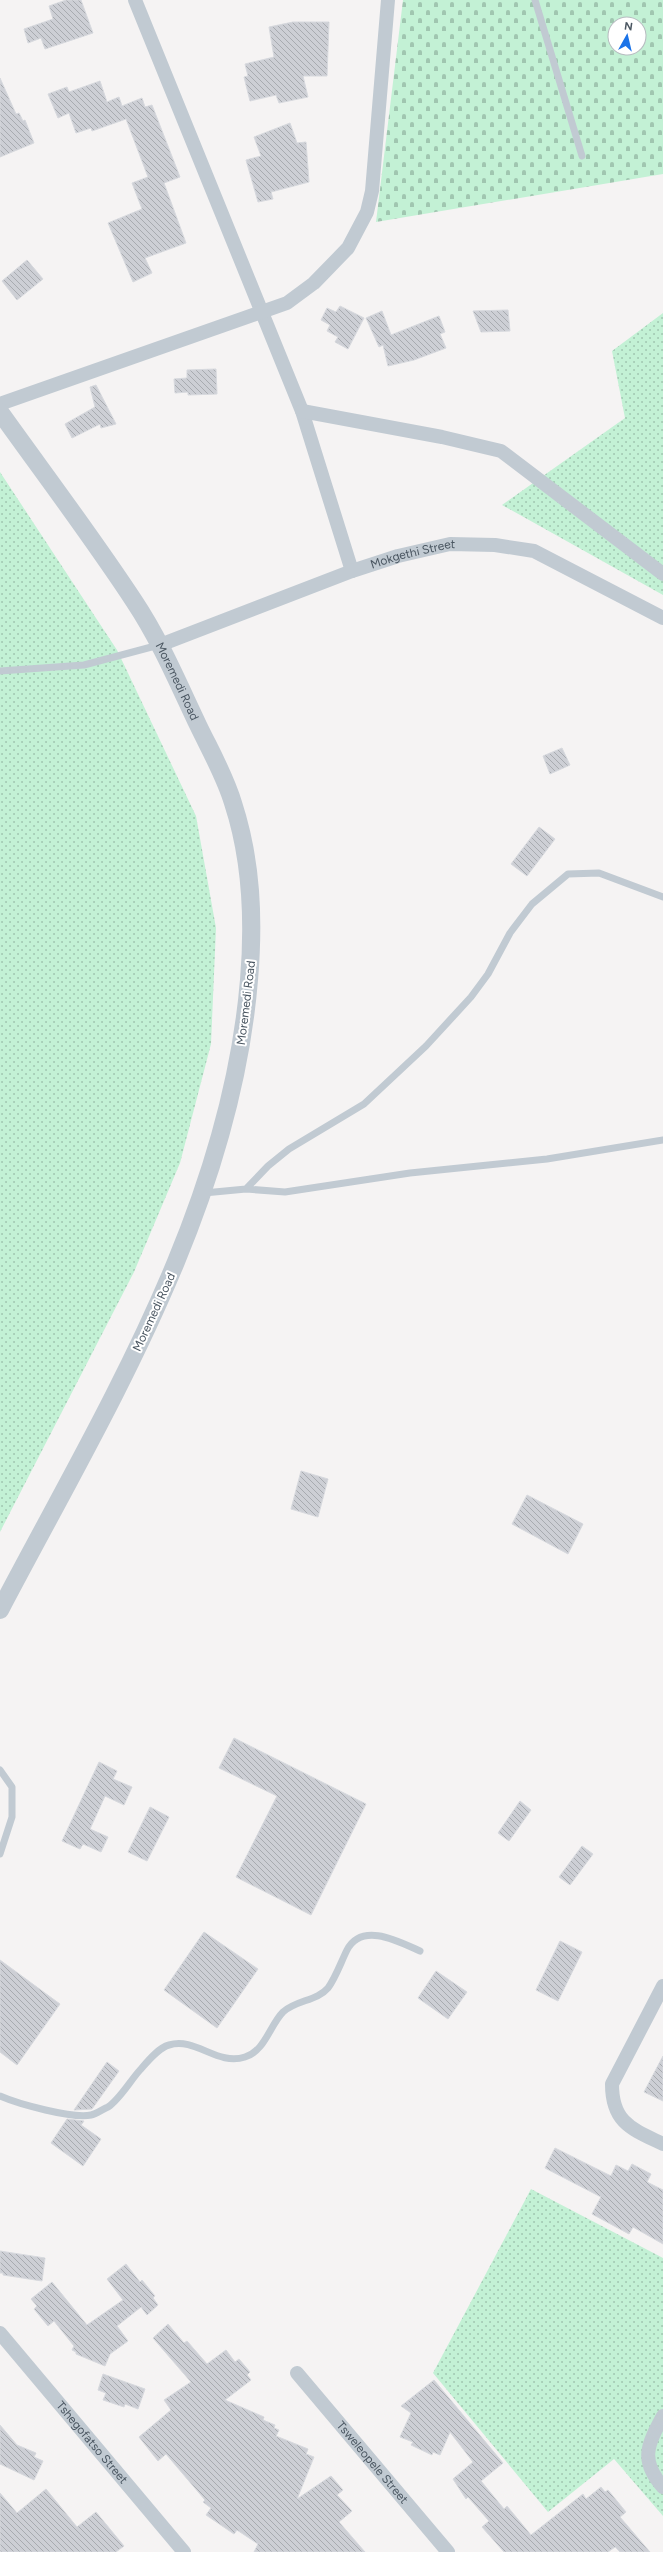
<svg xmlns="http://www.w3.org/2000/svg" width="663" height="2552" viewBox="0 0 663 2552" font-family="Figtree,sans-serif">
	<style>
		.grass { fill: url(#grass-dots) }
		.cemetery { fill: url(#cemetery-stones); fill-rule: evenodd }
		.building { fill: url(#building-back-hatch); stroke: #d7d9de }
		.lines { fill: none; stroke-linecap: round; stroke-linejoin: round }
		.service { stroke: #c1cad2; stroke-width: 7 }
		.minor { stroke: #c1cad2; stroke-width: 14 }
		.tertiary { stroke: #c1cad2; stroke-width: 18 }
		.labels { text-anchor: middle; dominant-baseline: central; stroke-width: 4; stroke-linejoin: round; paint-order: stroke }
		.street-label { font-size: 12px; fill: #4a5661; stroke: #fff }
	</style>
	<defs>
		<pattern id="grass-dots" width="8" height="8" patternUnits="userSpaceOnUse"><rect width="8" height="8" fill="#c3f1d5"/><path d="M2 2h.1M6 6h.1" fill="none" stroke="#a0c6b0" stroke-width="1.8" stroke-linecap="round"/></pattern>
		<pattern id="cemetery-stones" width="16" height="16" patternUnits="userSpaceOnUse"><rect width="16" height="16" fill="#c3f1d5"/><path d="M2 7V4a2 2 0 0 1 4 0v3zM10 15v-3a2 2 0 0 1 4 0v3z" fill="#a0c6b0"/></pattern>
		<pattern id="building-back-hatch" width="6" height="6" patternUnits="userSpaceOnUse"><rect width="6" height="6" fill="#cdcfd5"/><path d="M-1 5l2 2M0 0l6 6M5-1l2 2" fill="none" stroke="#a8abb0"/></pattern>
	</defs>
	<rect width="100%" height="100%" fill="#f5f3f3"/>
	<path class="grass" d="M663 313V595L502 505 625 418 612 351Z
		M0 472 117 650 196 816 216 928 211 1044 180 1163 134 1272 0 1532Z
		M531 2189 663 2258V2516L614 2459 548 2512 433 2373Z"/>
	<path class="cemetery" d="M403 0H663V174L376 222ZM615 24H639V48H615Z"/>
	<path class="building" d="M66 0H81L93 33 45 49 41 38 28 43 24 29 53 19 49 6Z
		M293 22H329L327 76H303L308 97 279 103 276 95 250 101 244 77 248 76 245 64 274 57 269 27Z
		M0 78 16 114 19 113 23 121 25 120 34 143 0 157Z
		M100 81 107 102 119 97 122 106 142 98 145 107 152 105 180 177 164 183 186 243 145 258 152 273 133 282 108 223 142 209 132 183 148 177 126 119 92 131 91 128 76 133 69 113 58 118 48 94 67 87 69 92Z
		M290 123 297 143 306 142 309 182 271 192 273 199 258 202 246 160 261 156 254 137Z
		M27 260 43 279 17 300 2 281Z
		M340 306 364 318 348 349 335 342 338 337 327 331 330 325 321 320 327 308 336 312Z
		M508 310 510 331 481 332 473 311Z
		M382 311 391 335 439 316 445 332 440 334 446 348 414 360 388 366 383 345 379 347 366 318Z
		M216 369 217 394 188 395V392L175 393 174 379 187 378V370Z
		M96 385 116 424 101 428 100 424 72 438 65 424 95 407 90 387Z
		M562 748 570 765 550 774 543 756Z
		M539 827 555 839 527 876 511 864Z
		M301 1471 328 1479 318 1517 291 1509Z
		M527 1495 583 1524 568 1554 512 1524Z
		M234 1738 366 1804 311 1915 236 1877 277 1796 219 1768Z
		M99 1762 117 1771 113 1779 132 1787 124 1805 105 1796 90 1829 108 1837 101 1852 83 1844 80 1849 62 1841Z
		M520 1801 531 1810 509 1841 498 1833Z
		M150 1807 169 1817 147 1861 128 1852Z
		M582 1846 593 1854 570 1885 559 1877Z
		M204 1932 258 1969 217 2028 164 1990Z
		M560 1941 582 1952 558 2001 536 1990Z
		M0 1960 60 2004 17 2065 0 2052Z
		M436 1971 467 1992 448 2019 418 1998Z
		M663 2056V2101L644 2092Z
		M107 2062 119 2071 92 2109 74 2110Z
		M67 2119 84 2121 81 2125 101 2139 83 2166 51 2143Z
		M555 2148 611 2176 616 2165 628 2171 632 2164 651 2174 647 2182 663 2190V2244L633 2227 629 2234 592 2214 601 2197 545 2168Z
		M0 2251 45 2258 42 2281 3 2275V2273H0Z
		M126 2264 140 2282 142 2280 155 2296 153 2298 158 2305 147 2315 141 2307 117 2326 128 2341 110 2354 105 2366 76 2354V2352L72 2350 74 2346 54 2321 48 2326 34 2309 37 2306 31 2299 52 2282 87 2325 123 2300 107 2279Z
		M168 2324 184 2343 187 2341 207 2364 226 2350 235 2362 239 2359 250 2372 247 2375 251 2380 225 2400 264 2417 263 2420 275 2425 274 2428 279 2430 276 2436 308 2449 306 2454 314 2457 297 2499 331 2476 343 2490 337 2495 352 2511 339 2522 365 2552H254L258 2544 237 2530 234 2534 206 2515 211 2508 203 2502 205 2500 166 2454 158 2461 139 2437 171 2410 164 2400 191 2382 153 2338Z
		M103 2374 145 2389 138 2409 125 2404 124 2407 103 2400 106 2393 98 2390Z
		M434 2380 503 2463 481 2481 504 2509 507 2506 531 2535 583 2494 586 2499 601 2487 605 2492 608 2490 626 2512 620 2517 650 2552H620L615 2547 608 2552H504L482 2527 489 2521 468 2497 466 2499 453 2479 473 2462 450 2432 440 2455 433 2452 432 2455 411 2445 413 2442 400 2437 411 2413 401 2406Z
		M0 2425 17 2445 36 2453 34 2457 43 2461 34 2480 0 2464Z
		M46 2489 77 2527 96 2512 124 2546 116 2552H0V2493L17 2513Z"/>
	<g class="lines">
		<path class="service" d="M535 0 582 156
			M0 671 84 665 159 645
			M246 1189 268 1166 289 1149 364 1104 426 1046 471 997 488 974 510 933 532 904 568 874 599 873 663 897
			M204 1193 246 1189 285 1192 410 1173 547 1159 663 1140
			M0 1770 12 1787V1817L0 1854
			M0 2096C18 2104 73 2119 91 2115 96 2114 103 2109 108 2107 120 2099 130 2081 140 2070 147 2062 158 2048 169 2045 196 2037 217 2066 245 2057 265 2051 270 2025 283 2012 296 2000 317 2001 328 1988 336 1977 341 1962 347 1950 362 1921 400 1942 420 1951"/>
		<g class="minor">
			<path d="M135 0 302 411 352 571"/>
			<path d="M0 404 287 303 314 283 348 248 367 212 372 191 388 0"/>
			<path d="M302 411 442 437 501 451 663 574"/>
			<path id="s1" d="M160 645 352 571 398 556 450 544 495 545 534 551 663 618"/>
			<path d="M663 1986 612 2084C612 2123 632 2129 663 2144"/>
			<path id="s2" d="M0 2333 184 2552"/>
			<path id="s3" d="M297 2373 448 2552"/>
			<path d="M663 2416C648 2444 639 2460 663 2487"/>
		</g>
		<path class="tertiary" id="s4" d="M0 412C45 475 92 537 134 601 160 640 178 683 198 725 210 750 225 776 233 803 252 861 254 920 249 980 230 1210 105 1410 0 1610"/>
	</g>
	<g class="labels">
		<g class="street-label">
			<text stroke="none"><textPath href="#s1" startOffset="269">Mokgethi Street</textPath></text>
			<text stroke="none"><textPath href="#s4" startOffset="323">Moremedi Road</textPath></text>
			<text transform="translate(246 1003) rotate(-83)">Moremedi Road</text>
			<text transform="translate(154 1312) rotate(-65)">Moremedi Road</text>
			<text stroke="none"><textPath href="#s2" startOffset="143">Tshegofatso Street</textPath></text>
			<text stroke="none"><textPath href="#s3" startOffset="117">Tsweleopele Street</textPath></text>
		</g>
	</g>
	<g transform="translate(627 36) rotate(8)"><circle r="19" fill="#ffffff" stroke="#b7bbc0"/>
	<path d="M0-3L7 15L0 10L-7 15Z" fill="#1a73e8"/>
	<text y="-6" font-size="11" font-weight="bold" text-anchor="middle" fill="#4a5661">N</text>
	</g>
</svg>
